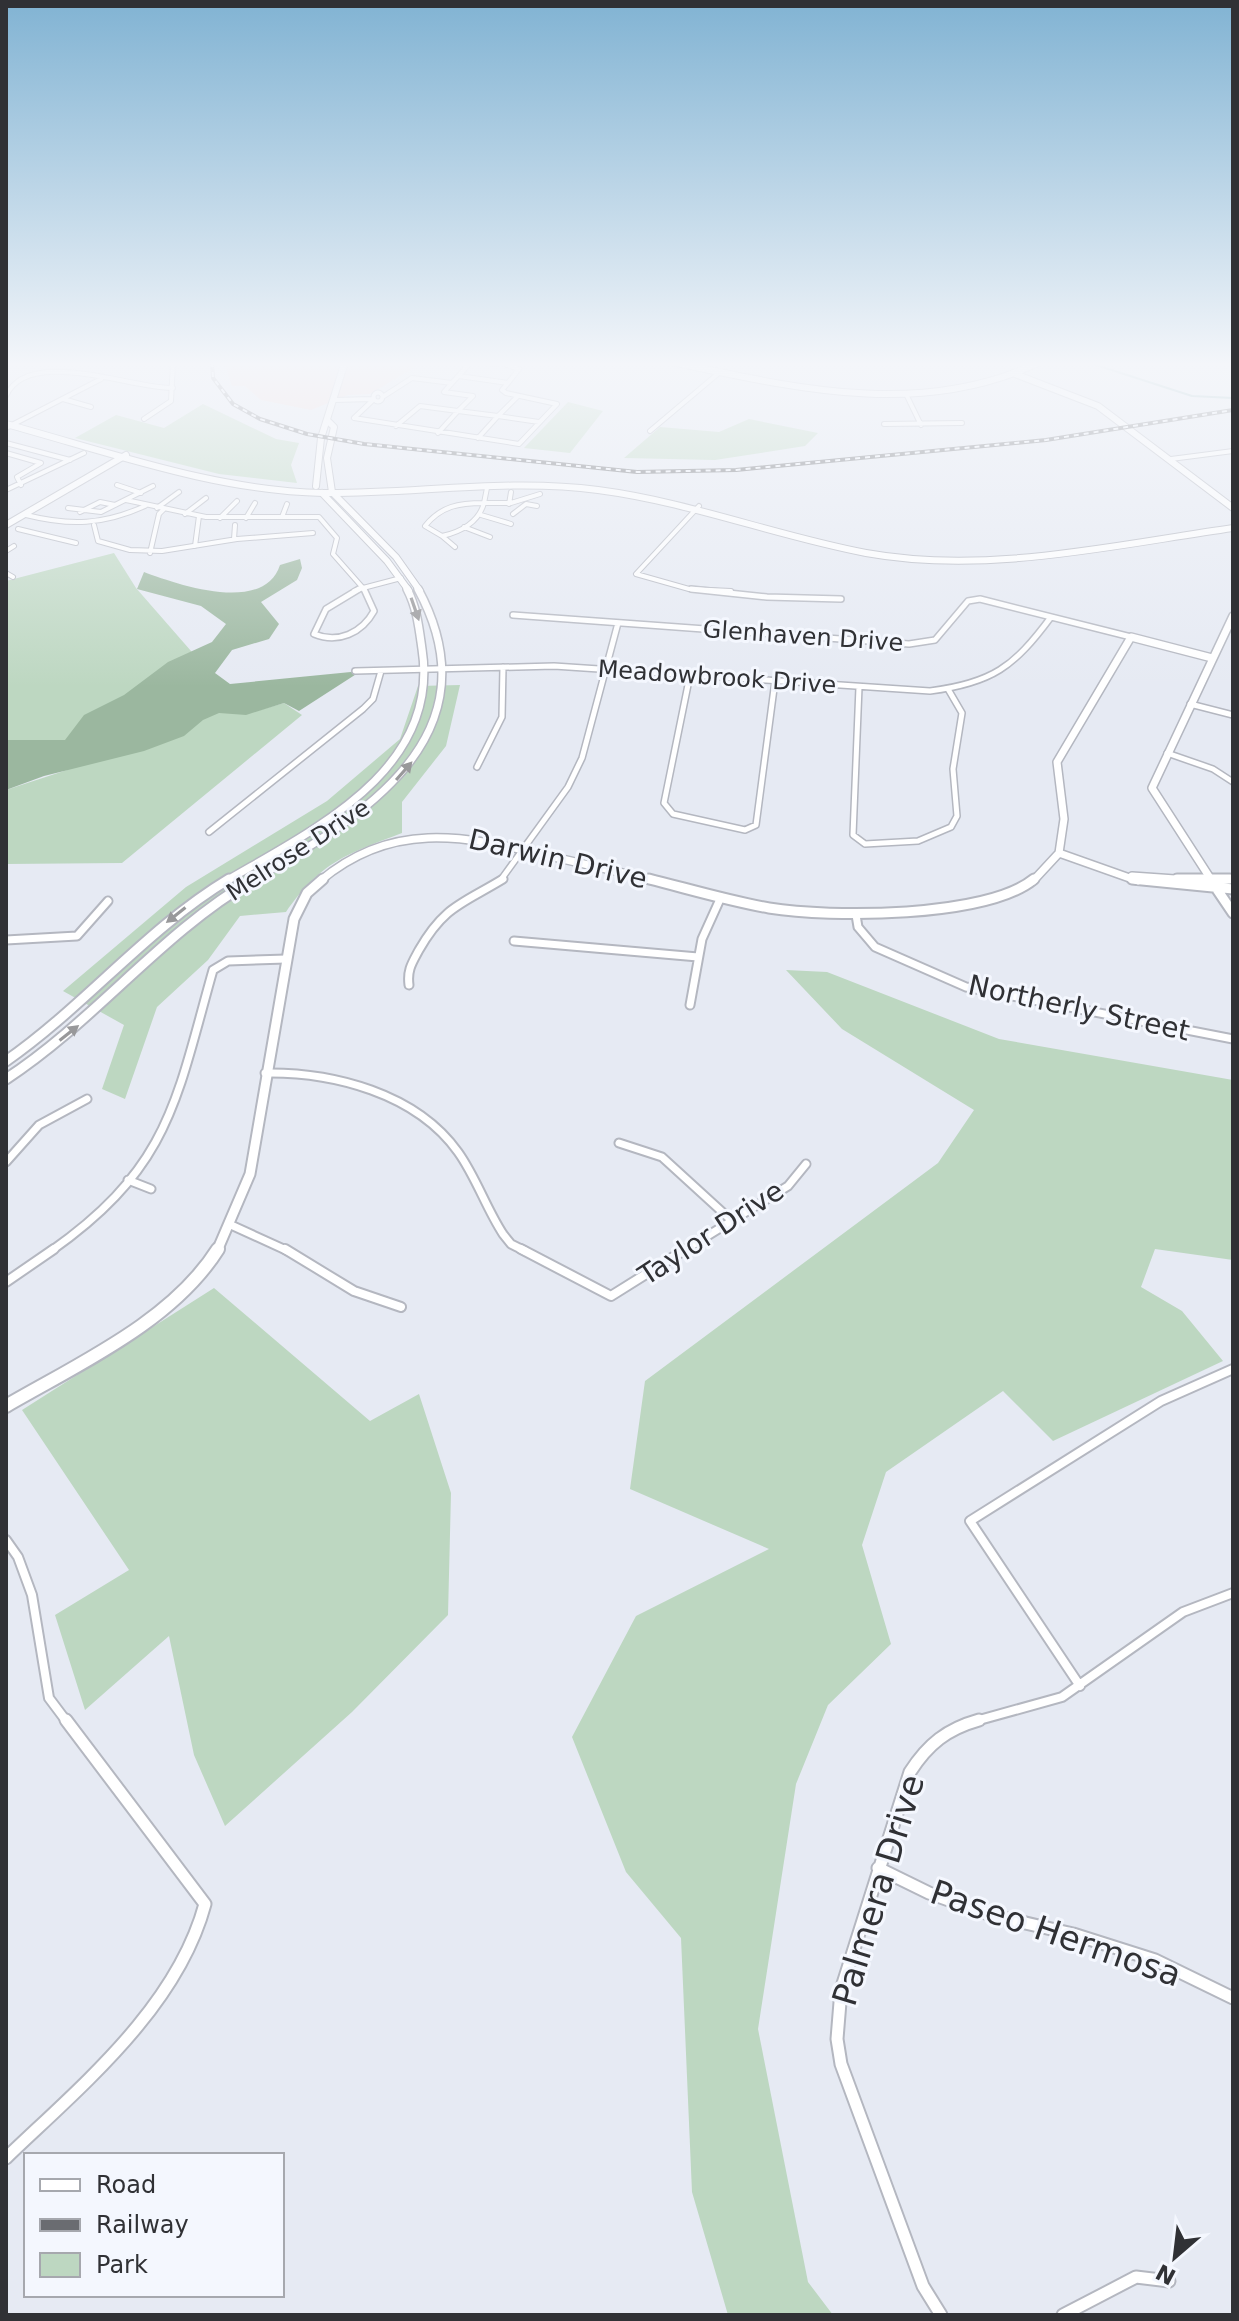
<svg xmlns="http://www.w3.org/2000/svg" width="1239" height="2321" viewBox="0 0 1239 2321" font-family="'DejaVu Sans',sans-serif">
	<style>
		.commercial { fill: #f4d9d7 }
		.green { fill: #bdd7c1 }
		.forest { fill: #9bb79f }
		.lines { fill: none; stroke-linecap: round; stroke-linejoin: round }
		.stream { stroke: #86b1b4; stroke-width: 2 }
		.street-far4-casing { stroke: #b4b7c0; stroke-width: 6 }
		.street-far3-casing { stroke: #b4b7c0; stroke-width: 8 }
		.street-far2-casing { stroke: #b4b7c0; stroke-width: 11 }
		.street-far1-casing { stroke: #b4b7c0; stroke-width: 12 }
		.street-casing { stroke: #b4b7c0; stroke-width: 15 }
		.secondary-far3-casing { stroke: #b4b7c0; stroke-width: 8 }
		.secondary-far2-casing { stroke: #b4b7c0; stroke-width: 10 }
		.secondary-far1-casing { stroke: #b4b7c0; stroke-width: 13 }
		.secondary-casing { stroke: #b4b7c0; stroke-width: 16 }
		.primary-casing { stroke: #b4b7c0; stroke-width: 8 }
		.street-far4 { stroke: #fff; stroke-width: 4 }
		.street-far3 { stroke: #fff; stroke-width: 5 }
		.street-far2 { stroke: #fff; stroke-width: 7 }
		.street-far1 { stroke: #fff; stroke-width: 8 }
		.street { stroke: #fff; stroke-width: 11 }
		.secondary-far3 { stroke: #fff; stroke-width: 6 }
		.secondary-far2 { stroke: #fff; stroke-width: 7 }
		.secondary-far1 { stroke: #fff; stroke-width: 9 }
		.secondary { stroke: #fff; stroke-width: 12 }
		.primary { stroke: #fff; stroke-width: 6 }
		.rail-casing { stroke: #6a6c71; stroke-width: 4 }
		.rail { stroke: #f4f7fe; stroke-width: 2; stroke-dasharray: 5; stroke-linecap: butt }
		.oneway { fill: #98989a }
		.labels { text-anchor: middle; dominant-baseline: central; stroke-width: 6; stroke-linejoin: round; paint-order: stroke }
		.far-street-label { font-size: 24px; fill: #303135; stroke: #f4f7fe }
		.street-label { font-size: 28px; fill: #303135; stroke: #f4f7fe }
		.near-street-label { font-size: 34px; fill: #303135; stroke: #f4f7fe }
	</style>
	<rect width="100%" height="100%" fill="#e6eaf3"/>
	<path class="commercial" d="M423 362 370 394 348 395 311 410 261 400 245 386H232L225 365Z"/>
	<path class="green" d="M568 402 603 411 570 453 524 448Z
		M203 404 276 439 299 443 291 465 297 483 219 474 75 438 116 415 164 428Z
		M749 419 818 433 805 446 715 460 624 458 660 427 719 432Z
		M114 553 136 588 246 714 284 703 302 715 122 863 6 864V790L67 770 6 780V581Z
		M460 685 446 746 402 802V833C345 855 322 861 286 912L240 916 208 960 157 1007 125 1099 102 1089 124 1025 63 991 186 887 327 801 400 739 418 686Z
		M786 970 827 972 999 1039 1233 1080V1260L1155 1249 1141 1287 1182 1311 1223 1361 1053 1441 1003 1391 886 1472 862 1545 891 1644 828 1705 796 1784 758 2029 808 2282 833 2315H728L692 2192 681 1938 626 1872 572 1737 636 1616 769 1549 630 1489 645 1381 938 1163 974 1110 842 1029Z
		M214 1288 370 1421 419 1394 451 1493 448 1615 352 1712 225 1826 194 1755 169 1636 85 1710 55 1615 129 1570 22 1410Z"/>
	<path class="forest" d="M300 559 302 568 297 580 261 602 279 624 269 639 232 650 215 673 230 684 361 671 299 711 284 703 246 715 219 713 203 720 184 736 144 751 44 776 6 790V740H65L84 715 124 695 168 662 212 642 226 624 201 606 137 589 144 572C176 584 264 615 280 565Z"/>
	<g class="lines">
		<path class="stream" d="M1087 362 1192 396 1233 398"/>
		<defs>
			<path id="street-far4" d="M450 362 469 364
				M475 362 497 364
				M459 376 508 383 519 369 498 362
				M452 383 444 392 473 396 458 411 498 416 518 396
				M373.5 397a4.5 4.5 0 1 1 9 0a4.5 4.5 0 1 1-9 0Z
				M906 394 921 425
				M6 396C28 346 132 389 173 388
				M384 396 412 378 452 383 471 362
				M63 399 91 407
				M334 400 372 399
				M373 400 354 418 519 444 557 404 506 393 502 390 508 383
				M144 419 171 401 173 362
				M884 424 962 423
				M396 426 420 406 458 411
				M6 428 101 379
				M650 431 720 372
				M438 433 458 411
				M478 438 498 416 539 422
				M6 443 70 460
				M6 453 41 463 17 477 21 485
				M1171 459 1233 451
				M117 485 141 493
				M6 490 84 453
				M126 500 206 517H319L337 538 333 554 363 588
				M484 503H511L540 494
				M484 503C479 522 461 532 442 536L425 526C441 506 459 503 484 503Z
				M484 503 487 488
				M509 504 511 492
				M699 506 636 574 689 589 731 591
				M68 508 101 512 153 486
				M157 508 179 492
				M80 512 100 502 115 505
				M185 514 206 498
				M513 514 526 504 537 506
				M26 515C70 526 103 525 145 506
				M481 515 511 524
				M282 517 287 504
				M220 518 237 501
				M246 518 255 503
				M94 525 98 541 130 550 162 551 237 539 313 533
				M464 527 490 537
				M18 529 76 543
				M442 536 455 547
				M234 539 235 525
				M195 546 199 516
				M6 551 14 546
				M150 553 159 514 164 509
				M6 573 13 577
				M363 588 365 591
				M363 588 401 578
				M354 591 363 588"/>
			<path id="street-far3" d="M359 589 326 609 314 634C338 644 362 633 374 611L364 589
				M691 589 767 597 841 599
				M513 615 909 644 935 640 968 601 980 599 1131 637
				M355 671 554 666 930 691C992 683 1014 667 1051 617
				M690 675 664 803 673 814 745 830 756 825 775 681
				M859 687 853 835 865 844 918 841 951 827 957 816 953 769 962 713 948 689
				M1190 704 1233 715
				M1167 753 1213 769 1233 782
				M477 767 502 717 503 667
				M209 832 363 709 373 699 381 671
				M500 881 568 787 582 758 618 623"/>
			<path id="street-far2" d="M856 915 858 927 875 947 966 987 1233 1039
				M6 940 77 936 108 901
				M514 941 698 957
				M409 985C407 970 412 963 419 950 444 906 462 904 503 879
				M690 1005 702 939 721 897
				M265 1073C333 1072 416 1093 458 1152 476 1177 486 1208 503 1234L511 1244 525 1251
				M619 1143 662 1157 731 1220
				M6 1162 39 1125 87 1099
				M128 1180 151 1189
				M231 1225 288 1251
				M51 1251C170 1167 176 1101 213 970L228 961 286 959
				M683 1251 788 1186 806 1164"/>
			<path id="street-far1" d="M285 1249 354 1291 401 1307
				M521 1249 611 1296 686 1249
				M6 1282 54 1249
				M6 1540 18 1557 32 1595 49 1698 67 1722
				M1080 1686 970 1521 1161 1401 1233 1369
				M972 1722 1062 1697 1183 1612 1233 1593"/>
			<path id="street" d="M878 1868 929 1893 991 1915 1073 1934 1155 1960 1233 1998
				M6 2158C81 2086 177 2008 205 1904L66 1720
				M941 2315 923 2286 841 2064 837 2039 841 1990 910 1772C928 1744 947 1729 979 1720
				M1063 2315 1136 2277 1169 2281"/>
			<path id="secondary-far3" d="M672 362C795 388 921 419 1040 362
				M1015 374 1098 406 1233 508
				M332 492 396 557 420 591
				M322 493 387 561 409 591
				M6 525 126 455"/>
			<path id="secondary-far2" d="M1059 853 1138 881
				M1132 876 1204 881
				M226 881C313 830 441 770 422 649 419 628 417 608 407 589
				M251 881C361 818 498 737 418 589
				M320 881C391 821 462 835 545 855 583 864 620 872 658 881
				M1033 881 1059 853 1064 819 1057 762 1131 637 1212 658
				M1212 881 1152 788 1233 616
				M1216 881 1233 879"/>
			<path id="secondary-far1" d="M649 879C689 889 729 901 769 908 830 918 987 918 1034 879
				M1132 879 1233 889
				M1177 879H1230
				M1210 879 1233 913
				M6 1061C85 1006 146 929 229 879
				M6 1079C96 1020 161 933 254 879
				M217 1251 250 1174 294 919 307 893 323 879"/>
			<path id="secondary" d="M6 1406C78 1364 172 1322 218 1249"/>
			<path id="primary" d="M328 421 334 427 327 458 332 492
				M6 424C109 452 216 491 323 493 414 494 508 478 598 490 690 502 776 536 866 553 987 575 1113 545 1233 528
				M316 486 321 438 345 362"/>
		</defs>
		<use href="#street-far4" class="street-far4-casing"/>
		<use href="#street-far3" class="street-far3-casing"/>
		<use href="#street-far2" class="street-far2-casing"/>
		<use href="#street-far1" class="street-far1-casing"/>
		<use href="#street" class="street-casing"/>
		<use href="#secondary-far3" class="secondary-far3-casing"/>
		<use href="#secondary-far2" class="secondary-far2-casing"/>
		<use href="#secondary-far1" class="secondary-far1-casing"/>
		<use href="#secondary" class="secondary-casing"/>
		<use href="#primary" class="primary-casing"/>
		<use href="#street-far4" class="street-far4"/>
		<use href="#street-far3" class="street-far3"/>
		<use href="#street-far2" class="street-far2"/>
		<use href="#street-far1" class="street-far1"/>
		<use href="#street" class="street"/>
		<use href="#secondary-far3" class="secondary-far3"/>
		<use href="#secondary-far2" class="secondary-far2"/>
		<use href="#secondary-far1" class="secondary-far1"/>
		<use href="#secondary" class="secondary"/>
		<use href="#primary" class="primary"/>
		<defs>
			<path id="rail" d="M212 362 213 378 233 404 260 419 307 434 364 444 637 472 736 470 1046 440 1233 410"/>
		</defs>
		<use href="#rail" class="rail-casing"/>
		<use href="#rail" class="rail"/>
	</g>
	<defs><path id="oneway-solid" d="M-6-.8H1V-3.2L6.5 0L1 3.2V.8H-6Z" transform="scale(2)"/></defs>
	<g class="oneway">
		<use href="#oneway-solid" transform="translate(415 609) rotate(71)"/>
		<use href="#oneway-solid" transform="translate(404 771) rotate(-49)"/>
		<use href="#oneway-solid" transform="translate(176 915) rotate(142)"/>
		<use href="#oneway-solid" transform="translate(69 1033) rotate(-38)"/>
	</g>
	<linearGradient id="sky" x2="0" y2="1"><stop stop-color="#81b3d3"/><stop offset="0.53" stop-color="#f4f6fa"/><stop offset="1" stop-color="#f4f6fa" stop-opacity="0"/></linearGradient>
	<rect width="1239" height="687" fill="url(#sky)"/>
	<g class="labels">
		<g class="far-street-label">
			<text transform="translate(803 636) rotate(4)">Glenhaven Drive</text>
			<text transform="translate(717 677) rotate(4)">Meadowbrook Drive</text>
			<text transform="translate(298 850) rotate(-33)">Melrose Drive</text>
		</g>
		<g class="street-label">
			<text transform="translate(558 859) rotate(13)">Darwin Drive</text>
			<text transform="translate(1079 1008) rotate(12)">Northerly Street</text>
			<text transform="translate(711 1233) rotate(-33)">Taylor Drive</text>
		</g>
		<g class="near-street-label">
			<text transform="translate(878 1890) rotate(-73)">Palmera Drive</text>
			<text transform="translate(1056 1933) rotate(19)">Paseo Hermosa</text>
		</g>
	</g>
	<rect width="1239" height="2321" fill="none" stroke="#303135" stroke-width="16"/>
	<rect x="24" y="2153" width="260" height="144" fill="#f4f7fe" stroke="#a6a8ae" stroke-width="2"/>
	<rect x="40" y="2179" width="40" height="12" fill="#ffffff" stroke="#a6a8ae" stroke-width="2"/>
	<text x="96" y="2193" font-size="24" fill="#303135">Road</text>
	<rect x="40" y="2219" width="40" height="12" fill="#6a6c71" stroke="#a6a8ae" stroke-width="2"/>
	<text x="96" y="2233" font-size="24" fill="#303135">Railway</text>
	<rect x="40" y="2253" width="40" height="24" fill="#bdd7c1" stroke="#a6a8ae" stroke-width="2"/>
	<text x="96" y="2273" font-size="24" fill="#303135">Park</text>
	<g transform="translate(1175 2257) rotate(208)" stroke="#f4f7fe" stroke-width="6" paint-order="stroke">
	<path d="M0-6L14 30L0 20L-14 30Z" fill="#303135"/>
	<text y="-12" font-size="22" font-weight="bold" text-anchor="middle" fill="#303135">N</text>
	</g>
</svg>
